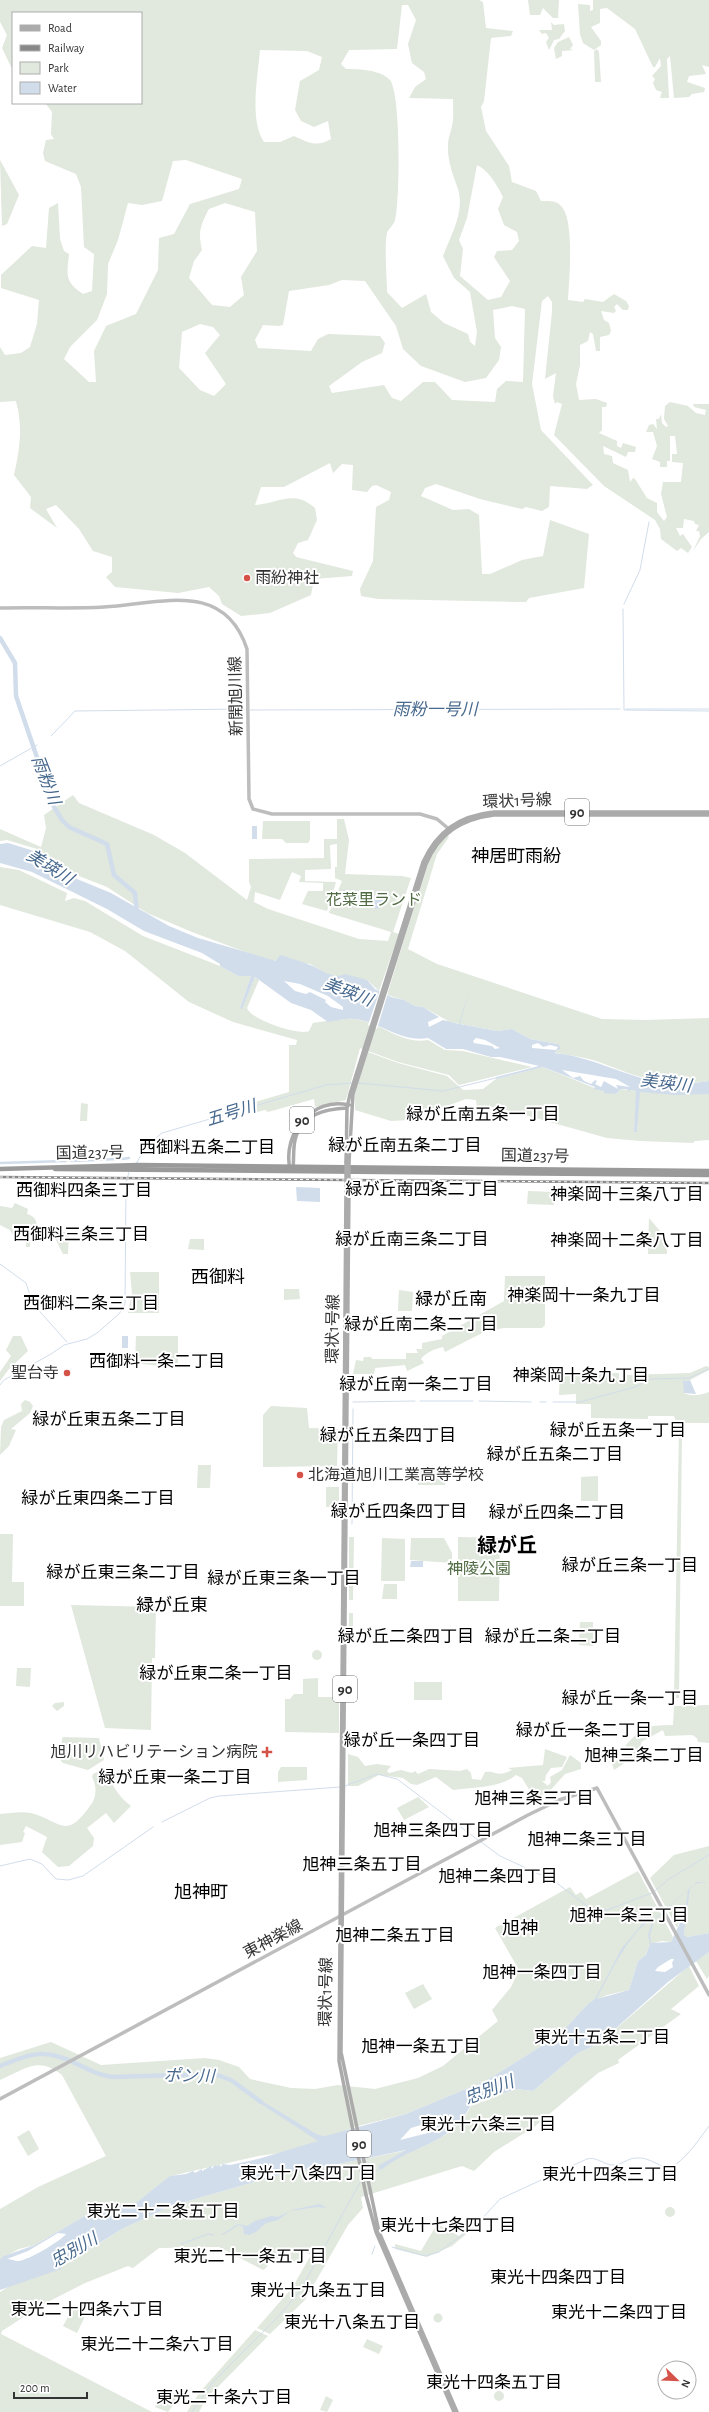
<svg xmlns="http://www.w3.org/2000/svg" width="709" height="2412" viewBox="0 0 709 2412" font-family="'Alegreya Sans','Noto Sans JP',sans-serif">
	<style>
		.green { fill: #e1e8dd; fill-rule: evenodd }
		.water { fill: #d1ddeb; fill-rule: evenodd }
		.pier { fill: #fff }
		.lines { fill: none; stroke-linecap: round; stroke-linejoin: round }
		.stream { stroke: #d1ddeb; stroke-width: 1 }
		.canal { stroke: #d1ddeb; stroke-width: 2.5 }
		.river { stroke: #d1ddeb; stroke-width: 4.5 }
		.secondary { stroke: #bdbdbd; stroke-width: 3.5 }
		.primary { stroke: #ababab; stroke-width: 3.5 }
		.highway { stroke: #9a9a9a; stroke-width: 4.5 }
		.rail-casing { stroke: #888; stroke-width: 2.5 }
		.rail { stroke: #fff; stroke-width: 1; stroke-dasharray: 3; stroke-linecap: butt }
		.primary-bridge { stroke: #ababab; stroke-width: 3.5 }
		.poi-dot { fill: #d55249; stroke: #fff; stroke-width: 1.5 }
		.labels { text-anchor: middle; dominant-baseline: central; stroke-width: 4; stroke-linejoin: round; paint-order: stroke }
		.shield { fill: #fff; stroke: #707070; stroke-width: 1 }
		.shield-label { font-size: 15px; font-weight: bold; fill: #333 }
		.poi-label { font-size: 16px; fill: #333; stroke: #fff; text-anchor: start }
		.street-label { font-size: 16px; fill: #333; stroke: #fff }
		.park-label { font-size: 16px; fill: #506b43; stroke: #fff }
		.water-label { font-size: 17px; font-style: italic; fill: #47698e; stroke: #fff }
		.neighbourhood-label { font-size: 17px; fill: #000; stroke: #fff }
		.quarter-label { font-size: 18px; fill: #000; stroke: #fff }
		.district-label { font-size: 20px; font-weight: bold; fill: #000; stroke: #fff }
	</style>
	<rect width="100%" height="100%" fill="#fff"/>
	<path class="green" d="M0 0H479L483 2 486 28 513 31 511 36 491 38 484 101 481 107 486 131 509 166 512 182 536 191 541 201C548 201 556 200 561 206 575 220 569 280 568 300L583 302 585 299 603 302 614 294 626 301 629 306 628 310H623L617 304 614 307 616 311 614 313 601 311 604 320 609 323 611 331 609 335 600 337V351H596L593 334 590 332 588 341 580 345V365L576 384 579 400 596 399 607 403 606 407H602V430L599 433 617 441V446L621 448 623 443 636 447 635 452H628L626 457 603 446 604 454 612 456 613 463 628 470 630 482 633 478 635 479 647 498 657 503V512L664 521 667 517 661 494 663 482H681L683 463 672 462V454H677L675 436H670V461H667V467H660V462L652 459 657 446 653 432H646L649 425 653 424 657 429 656 419H659L661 414 662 423 666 427 668 426 664 419 665 406 670 402 688 406 696 413 705 415 706 410 694 407 693 404H709V532L701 539 693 551 700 536 699 531H696L699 525 695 524 694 521 684 519 683 528H676L680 536 683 534 692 547 688 553 681 548 677 551 661 539 660 529 655 520 604 486 554 435 562 404 557 402 555 404 553 396 556 373 545 379 552 312V302L548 296 542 301 532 384 541 430 593 485 587 489 550 486 549 507 542 511 526 507 522 509 480 499 436 484 425 488 421 496 453 510 469 509 479 515 482 574H490L522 560 543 556 550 520 589 534 584 588 529 598 526 602 378 599 361 596 360 589 373 561 376 507 389 500 391 492 376 485 372 486 367 492 352 490 353 465 342 464 333 473 330 463 284 487H261L255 505C279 503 294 489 315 508L317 520 308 540 298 543 293 553 296 557 353 571 352 576 314 579 311 595 270 613 241 616 222 604 219 596 209 587 178 593 115 587 106 577 112 572V557L93 551 79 529 56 505 46 509 57 528 30 508 31 497 14 475C20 448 23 427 16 401L0 402V347L5 355 21 353 30 347 37 324 39 300 1 288V275L32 246 46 248 49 208 58 203 60 239 64 251 69 254C67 275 64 281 83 294L92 291 94 254 84 247 81 187 76 174 45 161 43 153 46 140 54 139 51 134 52 112 45 103H141V13H13V71L2 48 7 35 0 22ZM402 5H408L416 20 408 44 412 63 424 72 426 79 415 87 409 98 453 99C453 108 454 118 452 126 451 132 448 138 448 144 447 160 453 175 458 189 465 212 451 235 443 256L454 278 470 292 477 332 475 346 470 342 468 334 444 323 431 312 426 294 402 308 387 292C387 278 384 245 387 233 388 229 394 225 395 220 400 202 401 94 390 80 381 70 359 69 346 69L341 64 349 50 397 49ZM260 50 307 51 322 57 319 70 300 81 295 110 301 121 314 127 328 121 331 139C317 148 307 142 294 136L280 142H264C249 120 258 76 260 50ZM186 160 242 179 239 189 190 204 174 234 159 238 158 270 136 314 106 326 94 351 96 382H89L64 359 70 347 97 320 107 294 108 264 118 240 128 203 142 205 162 201 173 161ZM477 165C489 171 497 185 503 197L498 209 504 225 517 232 519 241 512 250 497 251 494 257 510 281 501 297 488 300 460 276 463 249 459 240 467 218ZM225 203 255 212 257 251 241 277 244 295 230 307 212 305 189 278 194 261 202 250C198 232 200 226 209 209ZM342 280 365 281 396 326 403 349 421 366 465 382 486 378 499 360 501 347 495 338 493 310 512 306 525 309 523 382 506 381 497 389 495 402 452 400 435 382H423L401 401 392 398 384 385 332 393 329 386 362 362 382 353 385 343 380 336 328 334 318 339 311 351 258 348 255 340 263 325 279 326 283 325 289 291 329 285ZM200 324 213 327 220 335 205 353 226 384 214 396 200 390 179 368 182 332Z
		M528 0H559L558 18H553L543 8 540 15H530Z
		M593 0H709V67L702 65 706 74 689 76 687 82 705 88 704 92 692 94 689 97 674 98 670 56 667 59 669 98H660L662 92 656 90 653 83 655 79 652 76 661 66 660 58 655 67H653L635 29 607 8 600 9V23L591 27 601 41V45L594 50 583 43 580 34 578 4 590 5V11L593 10Z
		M551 22 554 25 564 24 565 31 559 39 554 40 549 50 546 42 549 38 546 33 542 34 539 30H552Z
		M569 37 573 45 570 49 574 50 562 51V56L556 59 554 48 558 42Z
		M597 49 599 52 601 82H595L594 51Z
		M0 160 19 195 7 224 2 226Z
		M73 795 79 803 154 835 185 853 247 900 251 887 249 882V859L324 858V839H337V819H344L349 840 345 874 402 876 411 878 393 932 399 934 379 991 367 980 329 975 310 964 267 960 192 932 147 913 107 887 74 874 37 849 7 840 0 841V829L41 847 46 828 44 815ZM337 844V867H335V878L342 881 329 913 391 932 388 941 359 939 268 909 254 902 255 892 280 900 292 872 301 876 299 882 323 883V891H308L302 904 327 911 336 882 305 881V870L331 869 330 845Z
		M263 821H310V840L308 843H286L282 839H262Z
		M447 835 449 837 437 854 408 949 437 964 602 1019 645 1020 709 1018V1081C664 1088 641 1078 599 1062 585 1057 567 1055 551 1052L558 1051V1044L530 1039 512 1029 497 1031 450 1022 423 1007 415 1006 404 1000 387 995 427 865 432 853Z
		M0 867 19 870 67 893 65 901 74 898 85 901 143 936 220 966 238 976H251L240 1008H242L255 977 259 980 247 1008C250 1019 298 1036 309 1031L313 1023C319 1022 349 1018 354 1019 380 1021 400 1045 428 1040L445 1050 463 1051 532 1067 459 1085 449 1075 398 1062 360 1048 346 1100 315 1107 314 1099 268 1112 265 1110 254 1113 255 1102 289 1092V1045H296L297 1040 233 1022 189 1002 125 951 90 932 0 905Z
		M368 1052 398 1063 447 1076 463 1090 483 1089 496 1079 543 1067 597 1089 616 1094 621 1089 637 1091 634 1132H637L639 1092 709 1094V1140L695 1141 693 1143 640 1141 607 1138 496 1107 477 1108 476 1100 466 1099 409 1120 391 1121 355 1110V1093Z
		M81 1103 88 1104 87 1121H80Z
		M528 1191 554 1192V1205L527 1204Z
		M15 1203 28 1209 27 1214C34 1216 36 1219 37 1226L31 1231 30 1247H26V1237L13 1235 10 1230 0 1225V1206L12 1208Z
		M649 1218 667 1239V1254H648Z
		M57 1232H69L68 1254H63L56 1240Z
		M190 1239H204V1250L188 1249Z
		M130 1272H159V1313H128L132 1293Z
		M505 1276H545V1325L542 1328H504L486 1331 445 1352 443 1347C435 1349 426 1352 421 1359L424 1363 407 1371 405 1365 375 1368 374 1374H353L356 1360 363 1361 364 1357H371L372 1359H406V1353H418L416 1349H422V1343L442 1339V1336L504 1301Z
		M284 1289H299L300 1299 284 1300Z
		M399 1290 413 1292 412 1311H398Z
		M13 1336H21L28 1351 9 1369 0 1381V1372L11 1356 6 1350Z
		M136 1336H178V1368L135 1363Z
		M706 1366 709 1367V1370L690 1380 684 1381V1393C692 1397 701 1395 709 1392V1423H684L682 1431 679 1698H674L679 1430 674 1416H648V1419L591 1418V1404H576V1394L559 1395 560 1373H619V1381H625L626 1375 690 1373Z
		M25 1400 30 1402 33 1406 30 1413 11 1429 16 1430 9 1446 0 1455 1 1427 4 1420 22 1411 21 1404Z
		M271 1406 307 1408 309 1428 338 1429 337 1466 263 1467V1415Z
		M198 1465H211L210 1488H197Z
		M418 1471H445V1485H418Z
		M598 1476V1501H581V1477Z
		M326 1487H339V1507H326Z
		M0 1534H13L12 1582H24V1606H0Z
		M349 1537H354L353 1600H349Z
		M458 1537 500 1538 499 1601H458Z
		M382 1538 405 1539V1581H381Z
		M411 1538H444L452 1553V1563L410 1560Z
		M384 1584H397V1599H382Z
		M71 1605 156 1607 155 1658H152L151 1730 105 1728Z
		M349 1613H353V1639H349Z
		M580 1622H593V1646L579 1645Z
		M312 1655a5 5 0 1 1 10 0a5 5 0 1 1-10 0Z
		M17 1668H31L30 1687 16 1686Z
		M318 1678V1697H339V1733L285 1732V1699H290L294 1694H303V1679Z
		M414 1682H442V1700H414Z
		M64 1702V1706L57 1711 52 1706 55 1703Z
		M709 1705V1743L698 1742 697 1738 692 1735 665 1736 663 1730 641 1742 643 1757 635 1762 634 1757 614 1770 612 1763 618 1760 621 1762 630 1750 625 1746C645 1725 645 1726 673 1725L674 1706Z
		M63 1737 99 1738 104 1760 88 1770 63 1763 61 1761 62 1739Z
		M545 1749 567 1757 562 1767 551 1768 546 1775 545 1781H542L548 1786 551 1782 550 1777 562 1770 570 1755 581 1763V1769L565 1774 547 1794 533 1796 522 1778 516 1775C501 1788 472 1787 453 1790L436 1777 417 1785 411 1784 403 1778 379 1775 358 1786H348V1754L358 1757 365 1766 377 1764 391 1766 387 1771 389 1773 401 1770 412 1773 415 1771 418 1774 429 1769 460 1771 467 1769 471 1773 472 1779 481 1780 485 1772C495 1770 497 1778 512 1770L508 1768 543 1765Z
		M281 1767H307V1780L278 1782V1772Z
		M105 1768C111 1784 118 1796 131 1806L114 1823 106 1813 87 1828 94 1838 93 1846 69 1866 58 1867 42 1852 47 1837 26 1826 23 1832 25 1833 22 1842 0 1845V1814C10 1813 21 1811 31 1813 61 1821 65 1841 90 1806 97 1797 97 1787 92 1777L93 1774Z
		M418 1797 429 1807 404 1820 397 1808Z
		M709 1846V1933L687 1937 684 1935 686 1916 681 1917 677 1928 650 1878 674 1855Z
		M638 1871 673 1937 671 1942 662 1941 650 1944 646 1955 638 1961 629 1990 607 1995 587 2005 559 2035 487 2080 406 2114 354 2127 302 2150 258 2156 171 2176 137 2202 95 2210 35 2245 19 2249 0 2259V2209L38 2187 106 2156 62 2075C38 2056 26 2069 0 2080V2058L51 2042 101 2065 205 2058 219 2060 239 2067 250 2079 291 2088 315 2089 338 2085 375 2089 418 2078 443 2066 498 2021 492 2010 511 1987 519 1970 495 1928 570 1887 576 1895 581 1892 586 1899Z
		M709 1952V1976L707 1979 696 1961Z
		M689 1966 699 1986 671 2009 681 2014 618 2060 619 2063 598 2073 534 2127 494 2152 474 2171 462 2166 361 2197 363 2208 348 2225 305 2300 270 2334 257 2328 292 2288 311 2255 305 2252 299 2264 281 2255 278 2259 272 2256 266 2268 263 2270 219 2247 159 2248 133 2268 128 2266 85 2283 42 2305 2 2331 1 2334 152 2412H0V2292L11 2285 68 2263 122 2229 171 2206 293 2171 339 2164 408 2150 412 2151C439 2140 457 2132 471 2106L516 2089 533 2091 578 2053 598 2044Z
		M423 1984 432 1999 414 2009 405 1993Z
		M29 2130 39 2149 28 2156 17 2137Z
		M665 2212a5 5 0 1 1 10 0a5 5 0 1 1-10 0Z
		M437 2224 459 2236 469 2228 471 2230 452 2246 427 2257 395 2249V2244L421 2251Z
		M74 2306 87 2312 77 2333 63 2326Z
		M433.5 2318a4.5 4.5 0 1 1 9 0a4.5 4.5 0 1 1-9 0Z
		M255 2330 268 2336 206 2399 199 2412H187L199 2393Z
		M367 2339 383 2346 379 2354 363 2347Z
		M163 2388 180 2396 168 2412 155 2407Z
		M494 2396a5 5 0 1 1 10 0a5 5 0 1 1-10 0Z
		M326 2396 333 2400 327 2412 320 2410Z"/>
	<path class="water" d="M252 826H257V839H252Z
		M8 843 31 850 77 879 111 893 169 926 198 938 276 961 280 955C290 958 301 961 310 965 321 969 333 980 345 974L367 980 375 989 391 997 404 1000 415 1006 423 1007 439 1017 428 1022 429 1027 443 1020 459 1024 469 991 460 1024 497 1031 512 1029 530 1039 558 1044 561 1048 554 1053C589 1056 620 1074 654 1081 672 1085 691 1084 709 1081V1094L675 1095 640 1092 637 1132H634L636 1091 630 1090 629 1092 627 1089H621L616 1094 604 1093V1091L594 1089 595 1087 543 1067 496 1079V1077L539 1066 500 1057H491L463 1049H446L428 1038C399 1043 379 1020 353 1019 345 1018 336 1021 328 1022L311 1010 291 1003 255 977 242 1009 240 1008 251 976H238L220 966V964L202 953 144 931 107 909 32 872 0 863V844ZM284 981 300 984 328 996 343 1007V1010L331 1007 325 1002 326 1000 310 992 306 994 295 991ZM476 1038 485 1040 500 1048 495 1049 492 1046 474 1043 473 1041ZM538 1043 543 1047 550 1045 558 1047 556 1050 532 1048V1045ZM562 1070 616 1079 630 1087 616 1085 618 1089 604 1081 601 1087 595 1084 597 1081 595 1080 591 1084 584 1081 580 1076 573 1078Z
		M343 890 356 892 358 896C367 896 377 892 383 900V906L377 909 365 906 360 899C355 901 344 899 341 894Z
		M296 1187 320 1188V1202L297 1201Z
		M122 1336H128V1348H122Z
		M690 1380 696 1394 684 1393 683 1381Z
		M411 1561H423V1567H410Z
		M697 1882 709 1883H698L690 1887 684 1935 687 1937 709 1933V1952L668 1982 598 2044 578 2053 533 2091 516 2089 471 2105C449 2147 413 2144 381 2170L378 2166 406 2150 339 2164 293 2171 171 2206 122 2229 62 2266 61 2269 0 2290V2259L4 2256 35 2245 95 2210 137 2202 170 2176 186 2174 193 2171 195 2173 202 2169V2171L211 2166 212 2169 214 2166 220 2165V2167L223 2164 230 2165 258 2159 318 2141 255 2100 257 2098 318 2135 325 2136 406 2114 487 2080 559 2035 587 2005 595 1999 622 1948 645 1921 654 1919ZM688 1890 685 1912 671 1942 651 1943 650 1935 654 1920ZM653 1920 648 1935 650 1944 646 1955 638 1961 629 1990 597 1999C606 1980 633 1925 653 1920ZM671 1959H674L672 1963 673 1967 665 1972 655 1971 658 1967ZM437 2120 436 2131 400 2140 411 2128ZM58 2233 66 2234C62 2240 25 2263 16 2261 13 2260 11 2259 7 2259L28 2251Z
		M320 2204 327 2208 317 2207 290 2211 278 2220 266 2223 256 2232 249 2235 244 2234 243 2227 239 2225 223 2235H214H221L238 2224 247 2226 255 2221 271 2216 278 2217 292 2210Z"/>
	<path class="pier" d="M380 990 388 993 377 1029 368 1025Z"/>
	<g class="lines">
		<path class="stream" d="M624 604 640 570 649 522
			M623 609 624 710 709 711
			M626 709H709
			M250 710 620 709
			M51 736 75 711 245 709
			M0 766 37 745
			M358 1083 443 1091 496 1078
			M136 1164 146 1146 162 1133 326 1085 352 1083
			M0 1264 26 1283 33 1304 67 1342
			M0 1385 4 1380 51 1354 64 1345 87 1339 97 1333 119 1314 125 1304 126 1183 129 1172
			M420 1401H473
			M479 1401 531 1402
			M353 1402 415 1401
			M540 1402H546
			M553 1402H580L635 1387 651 1379 689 1378 709 1369
			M352 1524 353 1409
			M345 1786 377 1774 397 1779 478 1840
			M162 1822 210 1798 219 1796 340 1787
			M481 1842 500 1856 554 1881 591 1909 607 1910 652 1893 669 1879 709 1855
			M0 1866 30 1859 42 1864 56 1879 68 1880 83 1876 153 1827
			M368 2176 381 2168
			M181 2244 208 2234 214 2235
			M392 2247 425 2256 439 2252 478 2223 500 2199 587 2159C596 2156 604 2165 613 2165 622 2165 628 2158 636 2158 648 2157 655 2164 665 2167 680 2170 701 2136 709 2126
			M372 2254 375 2246
			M192 2412 213 2382 277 2318 300 2291 361 2181"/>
		<path class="canal" d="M122 1159 129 1158
			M71 1161 117 1159
			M0 1163 66 1161"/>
		<path class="river" d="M0 638 15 663 16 696 54 807 62 820 69 827 107 844 114 875 135 893 137 914
			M0 2066C31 2053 46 2048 77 2064 89 2070 99 2075 112 2077L214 2074 231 2080 261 2102"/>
		<path class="secondary" d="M0 608C34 607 69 609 104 607 159 604 224 579 247 649L249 799 253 809 272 814H420L437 819 450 830
			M0 2099 528 1815 559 1800 597 1788 709 1995"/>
		<path class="primary" d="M346 1162 347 1108 350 1094 423 862C437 831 459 816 493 812H709
			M349 1162 353 1094 426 864C439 833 462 819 494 815H709
			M290 1169C282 1134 312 1096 349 1105
			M293 1169C294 1159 293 1149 295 1140 301 1114 325 1109 347 1108
			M346 1187 339 2061 366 2195 376 2232 454 2412
			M349 1187 341 2052 379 2232 457 2412"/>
		<path class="highway" d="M0 1169 138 1165 709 1171
			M55 1169 709 1175"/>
		<defs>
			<path id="rail" d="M0 1177 709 1183"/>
		</defs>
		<use href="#rail" class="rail-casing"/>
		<use href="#rail" class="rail"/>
		<path class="primary-bridge" d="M346 1187V1162
			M349 1187V1162"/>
	</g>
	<g class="poi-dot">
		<circle cx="247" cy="578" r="4"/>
		<circle cx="67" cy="1373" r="4"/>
		<circle cx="300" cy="1475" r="4"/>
		<path d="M265 1746h4v4h4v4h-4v4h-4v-4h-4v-4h4z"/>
	</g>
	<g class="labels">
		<g class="shield">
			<rect x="565" y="799" width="24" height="26" rx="3"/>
			<rect x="290" y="1107" width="24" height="26" rx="3"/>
			<rect x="333" y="1676" width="24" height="26" rx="3"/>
			<rect x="347" y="2131" width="24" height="26" rx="3"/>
		</g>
		<g class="shield-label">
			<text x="577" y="812">90</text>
			<text x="302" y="1120">90</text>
			<text x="345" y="1689">90</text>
			<text x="359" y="2144">90</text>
		</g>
		<g class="poi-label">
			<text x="255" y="578">雨紛神社</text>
			<text x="59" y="1373" text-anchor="end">聖台寺</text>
			<text x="308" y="1475">北海道旭川工業高等学校</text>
			<text x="258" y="1752" text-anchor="end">旭川リハビリテーション病院</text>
		</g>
		<g class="street-label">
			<text transform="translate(236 696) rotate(-91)">新開旭川線</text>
			<text transform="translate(517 801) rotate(-2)">環状1号線</text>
			<text transform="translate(90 1153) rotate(-1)">国道237号</text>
			<text transform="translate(535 1156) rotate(1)">国道237号</text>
			<text transform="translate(333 1329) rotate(-89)">環状1号線</text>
			<text transform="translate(273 1939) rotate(-28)">東神楽線</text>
			<text transform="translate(326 1992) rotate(-89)">環状1号線</text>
		</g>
		<g class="park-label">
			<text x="374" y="900">花菜里ランド</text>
			<text x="479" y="1569">神陵公園</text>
		</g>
		<g class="water-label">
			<text x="435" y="709">雨粉一号川</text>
			<text transform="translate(46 780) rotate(69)">雨粉川</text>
			<text transform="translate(50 867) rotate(32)">美瑛川</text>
			<text transform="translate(348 992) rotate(21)">美瑛川</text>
			<text transform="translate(666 1083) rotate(7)">美瑛川</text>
			<text transform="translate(231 1113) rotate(-17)">五号川</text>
			<text transform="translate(189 2076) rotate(1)">ポン川</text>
			<text transform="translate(489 2090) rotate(-21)">忠別川</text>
			<text transform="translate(74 2250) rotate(-30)">忠別川</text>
		</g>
		<g class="neighbourhood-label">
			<text x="483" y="1114">緑が丘南五条一丁目</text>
			<text x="405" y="1145">緑が丘南五条二丁目</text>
			<text x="207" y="1147">西御料五条二丁目</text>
			<text x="422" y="1189">緑が丘南四条二丁目</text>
			<text x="84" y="1190">西御料四条三丁目</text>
			<text x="627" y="1194">神楽岡十三条八丁目</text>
			<text x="81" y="1234">西御料三条三丁目</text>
			<text x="412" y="1239">緑が丘南三条二丁目</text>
			<text x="627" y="1240">神楽岡十二条八丁目</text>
			<text x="584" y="1295">神楽岡十一条九丁目</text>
			<text x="91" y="1303">西御料二条三丁目</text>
			<text x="421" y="1324">緑が丘南二条二丁目</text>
			<text x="157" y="1361">西御料一条二丁目</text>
			<text x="581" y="1375">神楽岡十条九丁目</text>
			<text x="416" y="1384">緑が丘南一条二丁目</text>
			<text x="109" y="1419">緑が丘東五条二丁目</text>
			<text x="618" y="1430">緑が丘五条一丁目</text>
			<text x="388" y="1435">緑が丘五条四丁目</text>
			<text x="555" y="1454">緑が丘五条二丁目</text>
			<text x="98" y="1498">緑が丘東四条二丁目</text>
			<text x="399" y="1511">緑が丘四条四丁目</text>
			<text x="557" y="1512">緑が丘四条二丁目</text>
			<text x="630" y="1565">緑が丘三条一丁目</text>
			<text x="123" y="1572">緑が丘東三条二丁目</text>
			<text x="284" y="1578">緑が丘東三条一丁目</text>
			<text x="406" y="1636">緑が丘二条四丁目</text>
			<text x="553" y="1636">緑が丘二条二丁目</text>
			<text x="216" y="1673">緑が丘東二条一丁目</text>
			<text x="630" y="1698">緑が丘一条一丁目</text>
			<text x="584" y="1730">緑が丘一条二丁目</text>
			<text x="412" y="1740">緑が丘一条四丁目</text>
			<text x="644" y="1755">旭神三条二丁目</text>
			<text x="175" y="1777">緑が丘東一条二丁目</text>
			<text x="534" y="1798">旭神三条三丁目</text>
			<text x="433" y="1830">旭神三条四丁目</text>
			<text x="587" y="1839">旭神二条三丁目</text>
			<text x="362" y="1864">旭神三条五丁目</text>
			<text x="498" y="1876">旭神二条四丁目</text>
			<text x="629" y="1915">旭神一条三丁目</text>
			<text x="395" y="1935">旭神二条五丁目</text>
			<text x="542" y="1972">旭神一条四丁目</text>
			<text x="602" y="2037">東光十五条二丁目</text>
			<text x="421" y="2046">旭神一条五丁目</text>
			<text x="488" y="2124">東光十六条三丁目</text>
			<text x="308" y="2173">東光十八条四丁目</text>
			<text x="610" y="2174">東光十四条三丁目</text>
			<text x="163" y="2211">東光二十二条五丁目</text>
			<text x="448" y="2225">東光十七条四丁目</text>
			<text x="250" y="2256">東光二十一条五丁目</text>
			<text x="558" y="2277">東光十四条四丁目</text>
			<text x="318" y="2290">東光十九条五丁目</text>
			<text x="87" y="2309">東光二十四条六丁目</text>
			<text x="619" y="2312">東光十二条四丁目</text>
			<text x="352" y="2322">東光十八条五丁目</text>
			<text x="157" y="2344">東光二十二条六丁目</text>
			<text x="494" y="2382">東光十四条五丁目</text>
			<text x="224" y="2397">東光二十条六丁目</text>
		</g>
		<g class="quarter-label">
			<text x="516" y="857">神居町雨紛</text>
			<text x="218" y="1278">西御料</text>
			<text x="451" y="1300">緑が丘南</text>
			<text x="172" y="1606">緑が丘東</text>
			<text x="201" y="1893">旭神町</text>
			<text x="520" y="1929">旭神</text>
		</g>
		<g class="district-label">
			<text x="507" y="1546">緑が丘</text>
		</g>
	</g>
	<rect x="12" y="12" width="130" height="92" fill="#ffffff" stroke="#adadad"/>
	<rect x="20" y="25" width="20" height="6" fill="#ababab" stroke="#adadad"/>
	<text x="48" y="32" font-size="12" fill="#333333">Road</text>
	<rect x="20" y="45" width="20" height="6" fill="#888888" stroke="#adadad"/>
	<text x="48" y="52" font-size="12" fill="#333333">Railway</text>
	<rect x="20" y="62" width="20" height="12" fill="#e1e8dd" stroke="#adadad"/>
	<text x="48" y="72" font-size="12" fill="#333333">Park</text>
	<rect x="20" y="82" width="20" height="12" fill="#d1ddeb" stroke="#adadad"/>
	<text x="48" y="92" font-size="12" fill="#333333">Water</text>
	<g transform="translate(677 2380) rotate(113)"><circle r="19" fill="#ffffff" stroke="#adadad"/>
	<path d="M0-3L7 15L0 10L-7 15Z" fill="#d55249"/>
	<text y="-6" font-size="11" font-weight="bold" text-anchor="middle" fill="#333333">N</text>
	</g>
	<path d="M14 2392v6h73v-6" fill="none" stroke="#333333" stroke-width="2"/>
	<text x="20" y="2392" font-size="12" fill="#333333" stroke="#ffffff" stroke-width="3" paint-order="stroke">200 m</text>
</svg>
